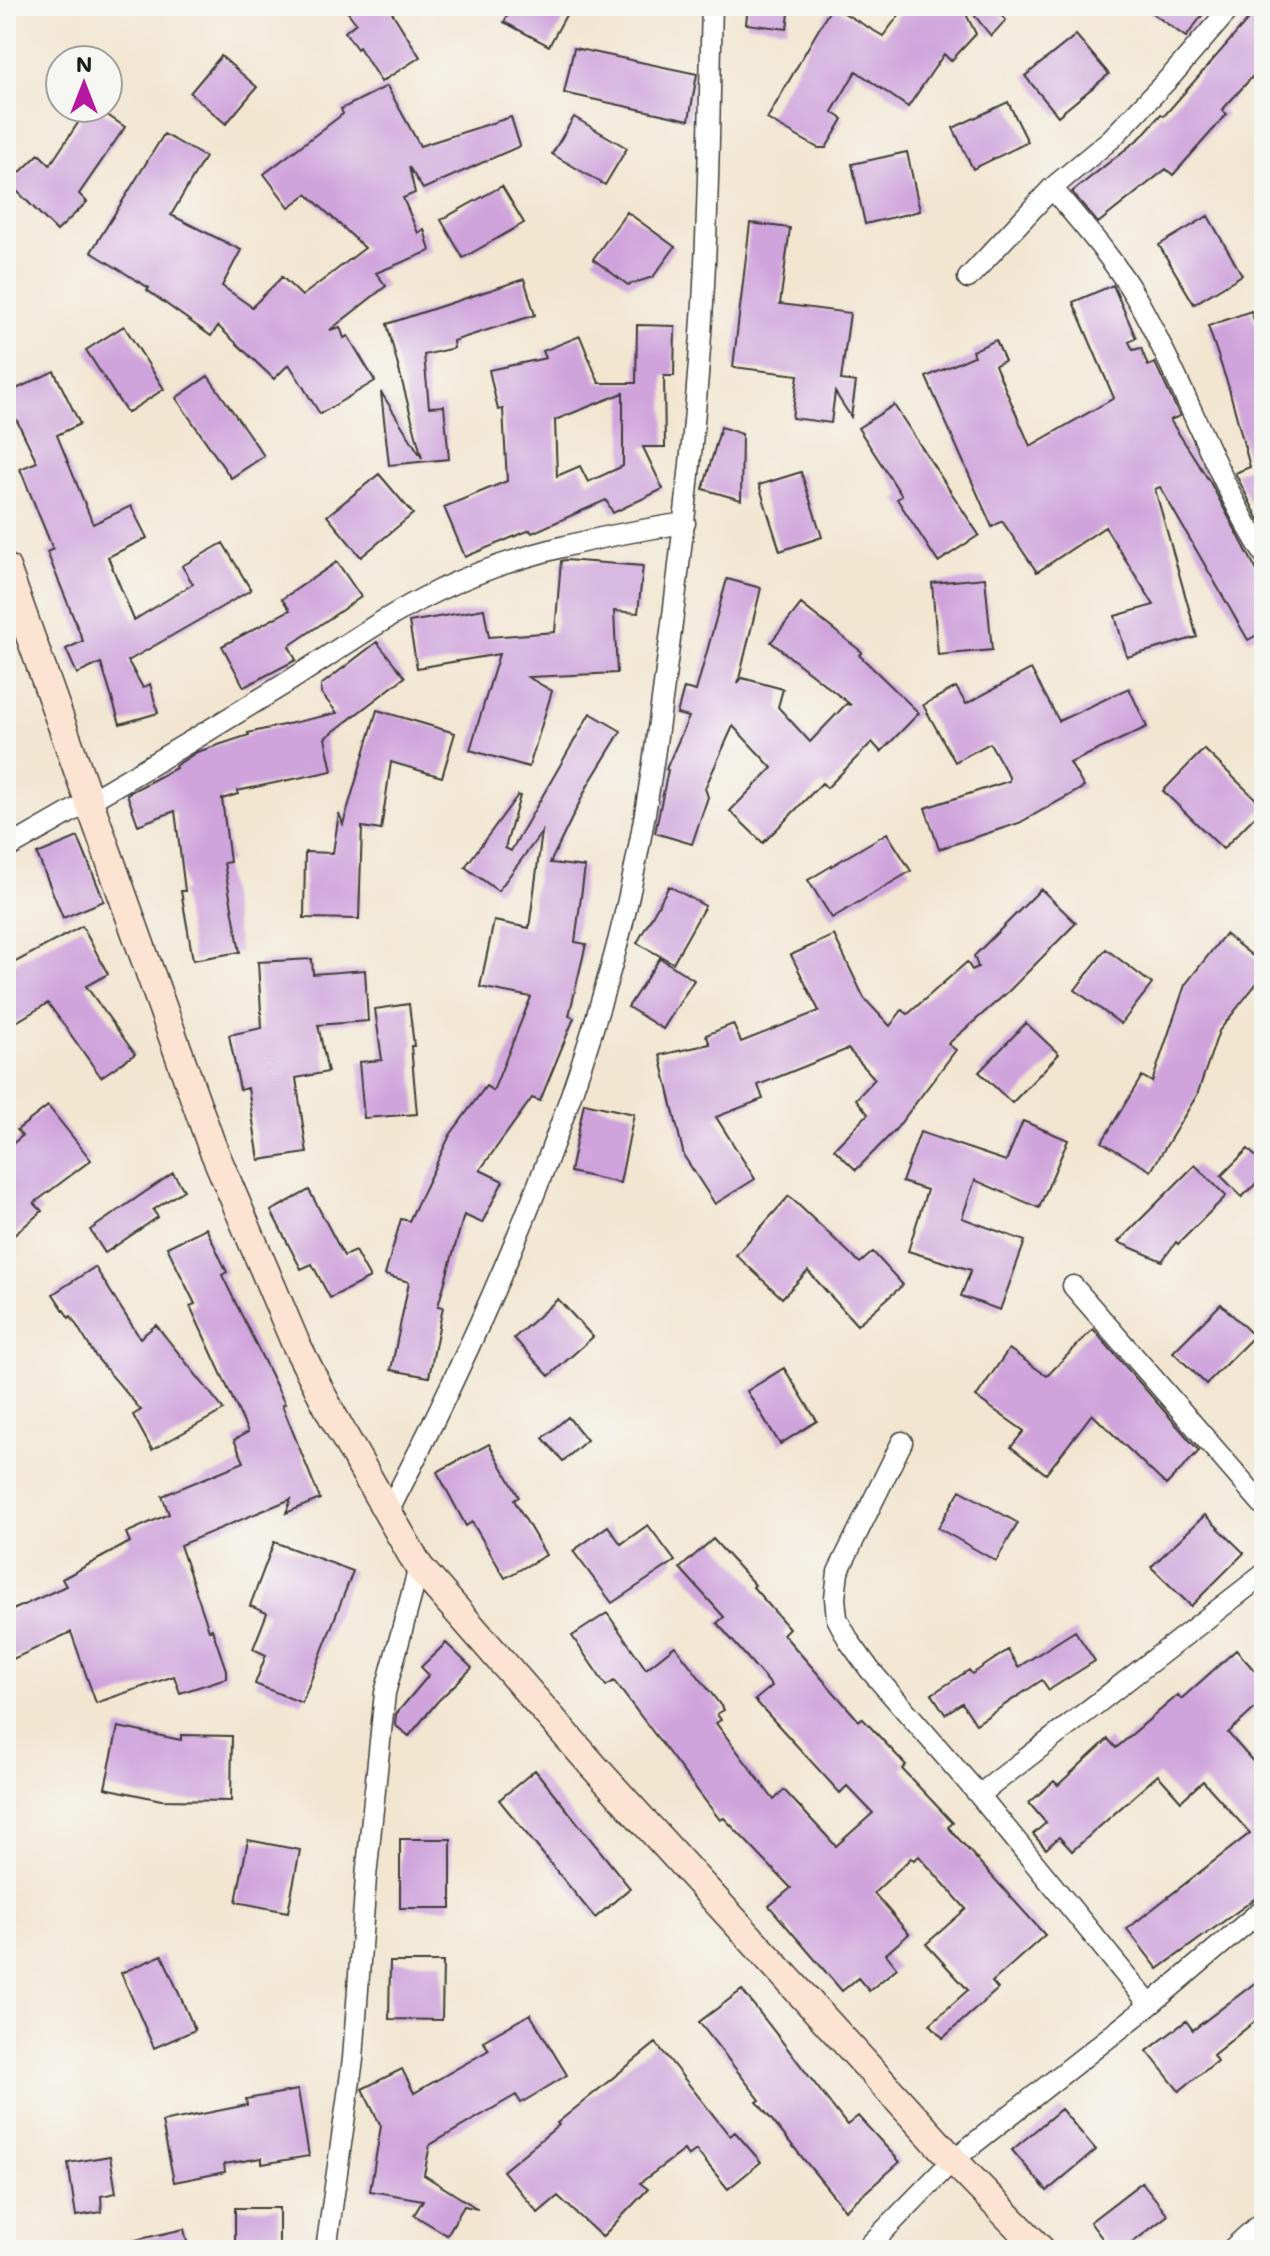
<svg xmlns="http://www.w3.org/2000/svg" width="1270" height="2256" viewBox="0 0 1270 2256" font-family="Mali,sans-serif">
	<style>
		.building { fill: #cfa4dc; fill-rule: evenodd }
		.lines { fill: none; stroke-linecap: round; stroke-linejoin: round }
		.street-casing { stroke: #3c3a37; stroke-width: 23 }
		.secondary-casing { stroke: #3c3a37; stroke-width: 31 }
		.street { stroke: #fff; stroke-width: 20 }
		.secondary { stroke: #fde4d0; stroke-width: 28 }
	</style>
	<rect width="100%" height="100%" fill="#f6f6f2"/>
	<filter id="ink" filterUnits="userSpaceOnUse"><feTurbulence type="fractalNoise" baseFrequency=".0125" numOctaves="2"/><feDisplacementMap in="SourceGraphic" scale="16" xChannelSelector="R" yChannelSelector="G"/><feConvolveMatrix kernelMatrix="1 2 1 2 8 2 1 2 1" color-interpolation-filters="sRGB"/></filter>
	<filter id="wash" filterUnits="userSpaceOnUse"><feTurbulence type="fractalNoise" baseFrequency=".006" numOctaves="4" result="noise"/><feDisplacementMap in="SourceGraphic" scale="32" xChannelSelector="R" yChannelSelector="G"/><feGaussianBlur stdDeviation="1.8" result="paint"/><feColorMatrix in="noise" values="0 0 0 0 0 0 0 0 0 0 0 0 0 0 0 0 0 1.4 0 .05"/><feComposite in="paint" operator="in"/></filter>
	<g filter="url(#wash)">
		<rect width="100%" height="100%" fill="#f2e6d1"/>
		<g id="blocks">
			<path class="building" d="M343 6H388L420 57 381 82 359 47 357 49 345 32 356 23Z
				M513 6H571L549 46 504 22Z
				M748 6H790L787 29 746 24Z
				M832 6 883 36 906 6H962L976 34 951 61 944 54 908 107 856 71 832 112 843 119 826 148H818L767 119Z
				M967 6H991L1006 20 991 36Z
				M1142 6H1209L1186 37Z
				M1260 6H1264V64L1222 110 1227 114 1173 175 1166 169 1098 223 1072 192 1141 137 1161 114 1164 116Z
				M1076 35 1109 74 1058 116 1025 76Z
				M574 48 697 74 689 120 564 93Z
				M221 56 257 87 226 124 190 93Z
				M387 86 420 146 511 117 520 146 423 189 409 167 415 193 403 198 418 233 424 229 430 251 376 273 386 286 330 330 340 327 344 338 348 336 375 381 320 414 289 364 274 379 218 326 211 336 147 290 149 288 91 252 164 134 205 157 171 215 241 250 222 286 252 307 282 277 302 296 365 248 307 194 289 207 264 174 343 114 341 109Z
				M1008 102 1028 142 973 169 953 128Z
				M88 108H97L125 127 79 194 87 202 57 231 9 183 39 154 50 165Z
				M574 117 627 148 605 185 552 154Z
				M907 152 920 211 865 224 852 164Z
				M502 186 524 223 463 258 441 220Z
				M627 212 675 247 653 277 628 285 593 259Z
				M1208 216 1242 275 1194 304 1159 245Z
				M750 223 790 228 780 304 850 313 841 380 856 382 851 417 835 392 831 423 792 418 798 375 733 367Z
				M524 279 535 315 453 341 454 348 424 355 429 407 444 406 449 459 389 465 381 392 422 458 387 324Z
				M1113 285 1136 338 1129 342 1133 350 1141 348 1148 366 1155 363 1180 416 1170 420 1210 482 1264 584V631L1248 640 1160 487 1155 489 1197 637 1127 657 1115 616 1154 605 1105 527 1037 572 1002 521 992 527 926 377 974 356 972 351 996 340 1005 361 995 365 1030 446 1114 398 1073 302Z
				M1251 311 1264 349V518L1259 520 1235 473 1250 467 1228 385 1208 326Z
				M637 325 675 326 674 376H664L665 447H643L663 489 613 513 606 500 532 533 530 530 465 557 444 507 507 481 503 409 498 410 489 370 546 358 543 351 580 336 599 383H636ZM623 393V466L588 482 580 466 557 476 555 420Z
				M124 326 164 389 127 413 86 350Z
				M54 371 80 424 57 435 93 524 131 506 147 538 108 557 134 620 193 584 182 566 223 543 251 590 128 661 143 688 150 684 158 713 120 724 101 663 77 674 66 649 83 641 47 552 53 549 20 469 37 462 6 398V394Z
				M208 376 264 456 231 478 176 398Z
				M894 405 979 535 938 562 897 499 902 496 858 428Z
				M721 427 742 434 741 500 703 489Z
				M801 472 822 537 780 551 759 485Z
				M379 474 413 514 361 557 327 516Z
				M565 560 643 566 638 613 614 611 617 673 528 677 552 691 529 767 470 750 499 654 417 668 409 622 484 609 489 637 555 632 561 561Z
				M337 562 361 597 289 646 296 660 244 687 222 646 290 610 282 599Z
				M985 578 992 650 938 655 932 583Z
				M727 579 761 588 738 683 742 678 783 689 778 707 810 742 846 704 851 705 771 642 801 604 862 652 859 655 919 713 881 752 872 742 827 788 822 783 763 843 730 811 772 768 733 726 705 788 708 797 692 844 655 833 668 770 666 769 689 717 677 714 684 688 696 691Z
				M377 642 405 677 325 738 332 771 237 791 238 794 222 799 230 862 224 863 240 952 193 960 181 891H185L175 811 138 825 127 794 176 768 175 766 197 752 249 735 248 733 337 713 321 693V685Z
				M1031 669 1059 721 1129 688 1147 727 1070 763 1084 787 1019 823 939 849 925 808 1009 781V777L990 743 955 762 923 705 956 687 966 704Z
				M377 710 455 733 442 777 391 762 381 830 362 827 359 919 304 918 305 852 333 853 339 813 343 824Z
				M590 713 621 731 588 785 550 863 585 867 575 942 586 944 569 1016 574 1018 540 1101 532 1098 480 1170 503 1181 482 1223 464 1215 438 1306 443 1307 429 1377 391 1370 409 1282 385 1275 401 1219 409 1221 450 1135 486 1086 493 1091 531 997 480 987 494 921 529 928 542 832 498 891 465 867 518 795 520 796 505 848 511 851Z
				M1204 749 1264 807 1223 849 1163 791Z
				M887 833 911 871 832 918 808 880Z
				M78 837 104 901 63 918 37 854Z
				M669 886 705 906 673 963 637 943Z
				M1041 889 1076 923 1009 991 948 1044 956 1050 896 1129 856 1170 834 1149 868 1114 856 1099 875 1079 848 1049 758 1085 763 1099 716 1117 755 1179 715 1204 684 1156 660 1055 710 1044 706 1035 733 1024 741 1042 819 1011 791 955 834 935 864 998 890 1026 902 1010 908 1014 967 962 972 970 978 967 974 956Z
				M82 926 108 974 86 986 135 1054 101 1077 48 1003 6 1028V967Z
				M1225 934 1264 965V974L1219 1031 1197 1095 1151 1171 1102 1142 1142 1076 1152 1082 1185 985Z
				M1106 949 1152 984 1121 1024 1075 990Z
				M660 958 694 980 663 1029 628 1007Z
				M312 959 313 974 365 970 368 1021 318 1025 328 1072 296 1078 307 1153 259 1160 248 1088 240 1090 229 1035 262 1028 258 962Z
				M409 1004 414 1046H411L417 1114 364 1118 359 1062 382 1060 375 1009Z
				M1026 1023 1059 1054 1012 1103 979 1072Z
				M584 1103 634 1114 620 1183 570 1172Z
				M48 1106 91 1160 34 1203 42 1211 6 1242V1149L22 1136 17 1130Z
				M1023 1121 1068 1140 1039 1208 975 1180 962 1218 1025 1241 1000 1310 961 1296 971 1270 908 1251 927 1190 902 1182 920 1132 1006 1161Z
				M1248 1149 1264 1165V1176L1242 1197 1221 1176Z
				M1195 1165 1226 1196 1178 1244 1176 1242 1162 1261 1118 1242Z
				M173 1173 184 1190 153 1210 158 1217 105 1253 90 1230Z
				M309 1190 344 1256 355 1251 370 1278 330 1298 312 1264 301 1269 271 1211Z
				M789 1196 860 1263 873 1252 903 1285 857 1325 808 1271 782 1298 736 1255Z
				M206 1228 227 1272 222 1275 285 1404 282 1405 320 1499 286 1513 291 1499 180 1545 209 1630 212 1629 226 1670V1678L180 1693 174 1676 96 1703 71 1632 13 1659 6 1644V1613L66 1586 62 1579 130 1542 126 1533 169 1514 162 1496 244 1462 234 1440 248 1432 190 1306 195 1304 167 1247Z
				M95 1267 140 1338 156 1325 224 1410 152 1450 133 1415 141 1410 96 1357 71 1316 69 1318 53 1294Z
				M558 1299 593 1337 549 1376 514 1338Z
				M1221 1304 1254 1336 1206 1384 1173 1352Z
				M1093 1329 1199 1451 1166 1485 1092 1414 1046 1474 1011 1447 1024 1431 976 1397 1009 1349 1047 1376Z
				M784 1368 817 1421 780 1444 747 1391Z
				M568 1417 587 1440 563 1461 543 1438Z
				M489 1444 519 1497 514 1500 546 1555 505 1578 472 1522 466 1526 437 1472Z
				M960 1490 1018 1523 996 1561 938 1528Z
				M1205 1515 1244 1553 1191 1606 1151 1567Z
				M648 1525 675 1561 612 1603 573 1551 608 1526 621 1544Z
				M713 1539 755 1585 753 1587 789 1628 783 1634 859 1721 862 1718 906 1765 902 1769 953 1823 948 1827 1045 1935 992 1982 998 1989 943 2038 930 2024 968 1990 926 1944 966 1909 919 1856 914 1860 911 1858 874 1893 909 1934 886 1954 897 1968 869 1991 858 1978 842 1991 769 1906 791 1888 724 1818 720 1820 614 1681 606 1686 572 1636 607 1613 646 1669 675 1646 724 1710 717 1714 721 1720 716 1723 774 1800 784 1790 836 1846 873 1813 847 1786 840 1793 755 1700 772 1686 717 1623 724 1617 680 1568Z
				M274 1542 353 1571 302 1703 255 1684 266 1655 253 1649 267 1613 250 1606Z
				M1075 1631 1095 1661 1049 1690 1042 1680 976 1724 962 1703 945 1714 932 1694 969 1670 972 1674 1008 1650 1018 1667Z
				M446 1643 472 1668 438 1701 409 1736 395 1725 396 1714 429 1675 421 1667Z
				M1236 1650 1264 1681V1700L1228 1733 1264 1774V1892L1158 1969 1127 1929 1250 1833 1203 1781 1181 1801 1158 1775 1072 1851 1059 1837 1046 1849 1033 1834 1046 1823 1029 1803 1054 1781 1058 1785 1108 1739 1116 1748 1178 1695 1181 1699Z
				M118 1727 181 1740V1735L232 1736 231 1801 161 1800 105 1788Z
				M535 1770 630 1888 595 1918 499 1800Z
				M400 1839H451V1908H400Z
				M248 1840 300 1850 288 1912 236 1902Z
				M162 1955 195 2030 154 2048 121 1973Z
				M390 1962H443L442 2020 389 2019Z
				M1264 1976V2014L1213 2055 1217 2061 1179 2091 1147 2051 1186 2021 1193 2030Z
				M742 1990 847 2125 858 2116 900 2162 845 2210 757 2102 760 2100 699 2022Z
				M530 2014 567 2075 521 2103 516 2095 430 2145 424 2175 478 2209 464 2206 447 2235 414 2215 423 2200 370 2191 381 2126 362 2089 402 2069 414 2093 489 2050 483 2041Z
				M656 2043 730 2136 735 2132 761 2162 728 2189 696 2150 688 2156 684 2150 640 2183 648 2189 602 2237 558 2196 538 2213 503 2171 559 2125 557 2123Z
				M298 2090 309 2156 262 2164V2158L224 2164 225 2172 174 2182 162 2122 247 2105 246 2099Z
				M1061 2109 1096 2150 1047 2191 1012 2150Z
				M110 2156 116 2193 101 2196 102 2212 76 2216 68 2163Z
				M1142 2182 1168 2215 1123 2250H1111L1090 2222Z
				M235 2208H279V2250H235Z
				M184 2229 189 2250H128L127 2242Z"/>
		</g>
	</g>
	<g filter="url(#ink)">
		<use href="#blocks" fill-opacity="0" stroke="#3c3a37" stroke-width="2"/>
		<g class="lines">
			<defs>
				<path id="street" d="M1052 188C1082 224 1114 259 1138 301 1184 383 1214 474 1264 554
					M968 278 1052 188 1111 139 1173 74 1232 6
					M6 849C98 797 189 743 278 688 331 655 383 617 439 590 517 553 601 536 685 523
					M1073 1286 1264 1506
					M902 1442 838 1572 835 1598 837 1618 849 1641 870 1670 979 1795 1150 2005
					M387 1514C476 1342 555 1164 608 978 639 873 655 756 669 647 683 538 695 429 702 319 709 215 709 110 712 6
					M979 1795 1264 1574
					M326 2250 353 2059 366 1877 385 1693 419 1567
					M865 2250 953 2160 1150 2005 1264 1908
					M1231 2250 1264 2220"/>
				<path id="secondary" d="M6 568 211 1144 295 1342 331 1413 419 1567 595 1768 953 2160 1041 2250"/>
			</defs>
			<use href="#street" class="street-casing"/>
			<use href="#secondary" class="secondary-casing"/>
			<use href="#street" class="street"/>
			<use href="#secondary" class="secondary"/>
		</g>
	</g>
	<rect width="1270" height="2256" fill="none" stroke="#f6f6f2" stroke-width="32"/>
	<g transform="translate(84 84)"><circle r="38" fill="#f6f6f2" stroke="#9f9f9c" stroke-width="2"/>
	<path d="M0-6L14 30L0 20L-14 30Z" fill="#b5179e"/>
	<text y="-12" font-size="22" font-weight="bold" text-anchor="middle" fill="#1c1c1c">N</text>
	</g>
</svg>
